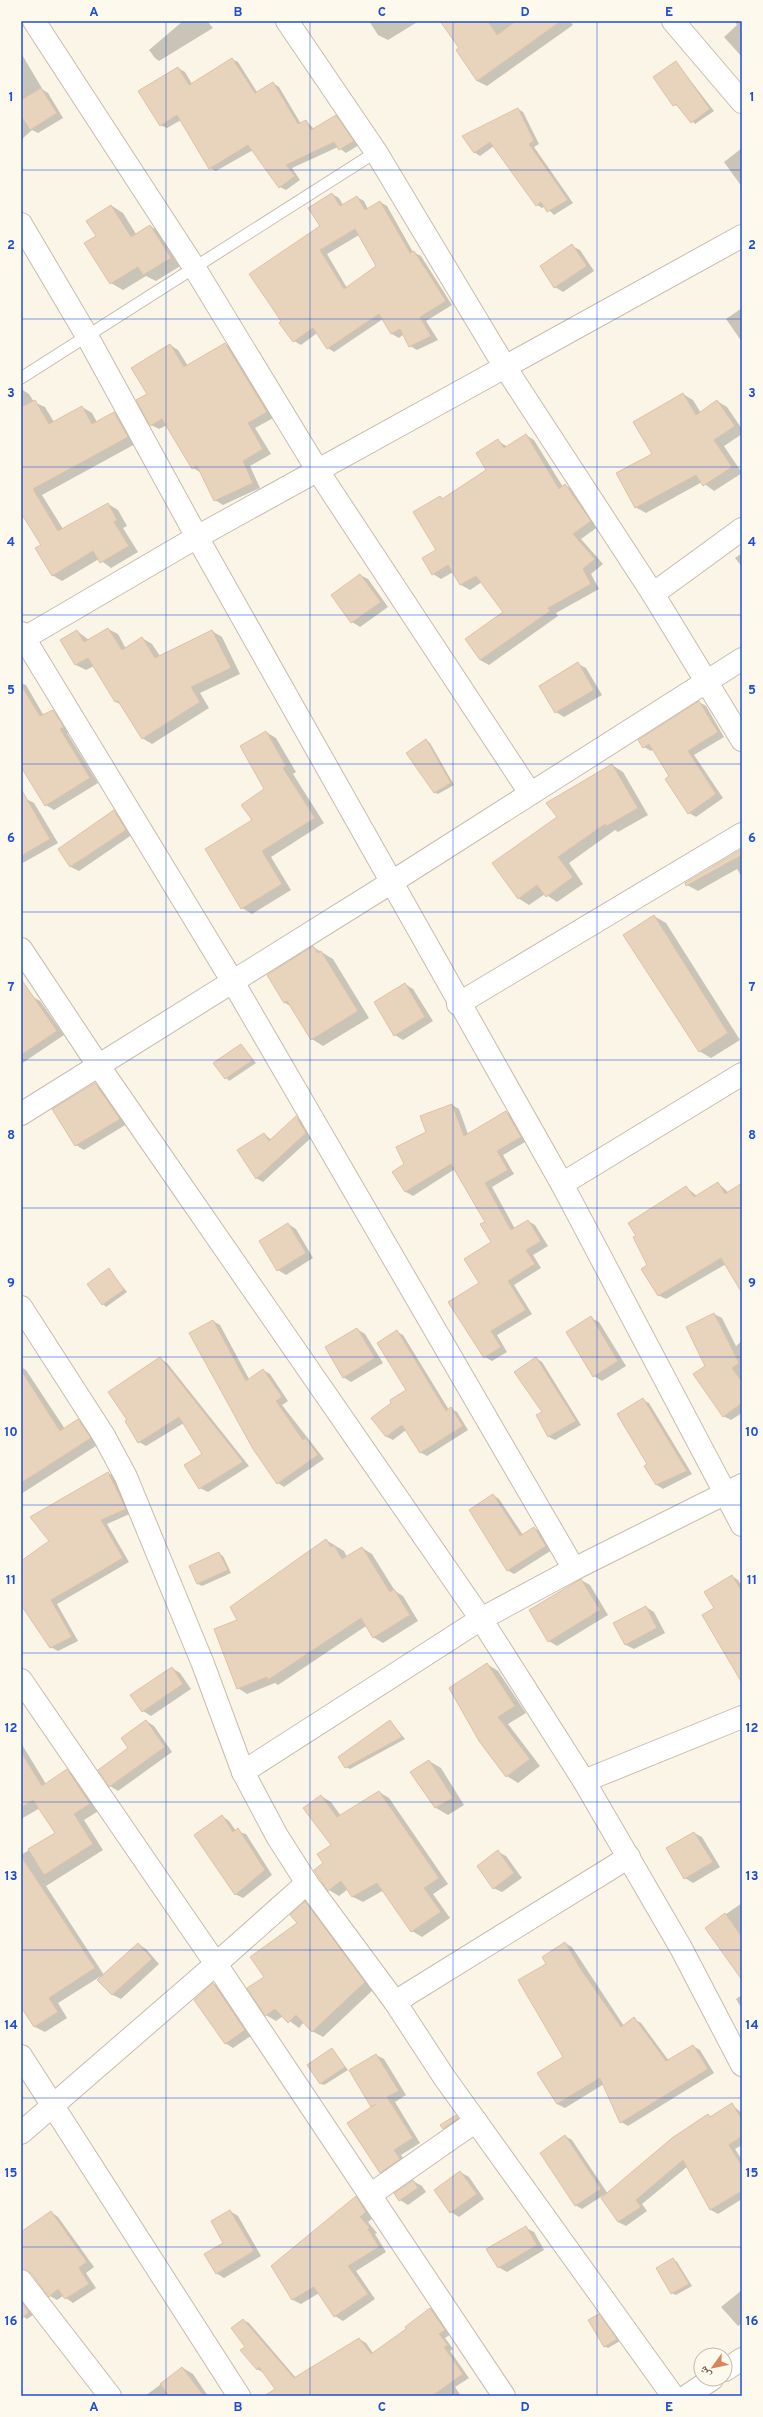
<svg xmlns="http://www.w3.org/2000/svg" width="763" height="2417" viewBox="0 0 763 2417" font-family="Overpass,'Noto Naskh Arabic',sans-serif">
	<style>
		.shadow { fill: #0003; fill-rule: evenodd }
		.building { fill: #e8d4bd; stroke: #dec2a4; fill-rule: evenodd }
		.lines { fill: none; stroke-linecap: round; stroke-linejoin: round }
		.lane-casing { stroke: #c8bcac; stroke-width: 13 }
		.street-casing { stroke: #c8bcac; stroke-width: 24 }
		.secondary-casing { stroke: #cbbdaa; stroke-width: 24 }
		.lane { stroke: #fff; stroke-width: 11 }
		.street { stroke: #fff; stroke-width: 22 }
		.secondary { stroke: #fff; stroke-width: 22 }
		.grid { fill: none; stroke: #1d4ed8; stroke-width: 1; stroke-opacity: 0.55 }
		.neatline { fill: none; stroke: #1d4ed8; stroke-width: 1.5 }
		.grid-label { font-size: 13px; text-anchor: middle; font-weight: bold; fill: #1d4ed8 }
	</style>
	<rect width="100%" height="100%" fill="#faf5e7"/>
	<g class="shadow">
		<polygon points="183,21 207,21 213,28 159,61 155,58 149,50"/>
		<polygon points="369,21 419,21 388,40 378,35"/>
		<polygon points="442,21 570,21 573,25 487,86 477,81 460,49"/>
		<polygon points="735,21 742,21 742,57 724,37 737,25"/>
		<polygon points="21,53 43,90 48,93 63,118 38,133 32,130 21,140"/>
		<polygon points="232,59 238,62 257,92 273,83 279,87 301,124 306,121 314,129 336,116 342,119 359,145 346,153 338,147 292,168 300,180 286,190 280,187 253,150 216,171 210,168 181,120 167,128 160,125 178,68 185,72 192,84"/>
		<polygon points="676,62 714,111 695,124 679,106 674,105"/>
		<polygon points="518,109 523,112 539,144 534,147 573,203 554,215 545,206 542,208 537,205 494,146 480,156 474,152"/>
		<polygon points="742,148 742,187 724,162"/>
		<path d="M 332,194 L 339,198 L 343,205 L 357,197 L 364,201 L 368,209 L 380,202 L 387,206 L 413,252 L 421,256 L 452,305 L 426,321 L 438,340 L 417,350 L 410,346 L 404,334 L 399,338 L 392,334 L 383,319 L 334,352 L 328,348 L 317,333 L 301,345 L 294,341 L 251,274 L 321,227 ZM 359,235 L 377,267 L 347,288 L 327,254 Z"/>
		<polygon points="112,206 123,213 136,234 150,226 162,233 182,265 156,281 146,276 123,290 111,283 97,236"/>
		<polygon points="572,246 580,250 594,271 563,292 555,287"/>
		<polygon points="742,308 742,342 726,319"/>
		<polygon points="225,344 233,348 275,417 255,428 271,454 250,466 260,488 223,505 215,500 202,473 193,468 167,425 159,429 151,425 149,394 170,345 178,350 188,366"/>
		<polygon points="21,389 29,394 34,402 45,407 54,422 82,407 92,413 97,422 114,413 124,418 137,443 42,495 63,529 108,504 118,510 127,526 123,528 138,552 111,568 99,559 62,581 52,575 42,546 21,511"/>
		<polygon points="683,394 693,400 701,413 717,401 727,407 742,429 742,434 724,446 742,473 714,491 702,482 646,513 635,507 653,454"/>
		<polygon points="526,435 534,440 563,487 565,485 573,490 599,526 581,539 603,564 591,574 599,589 556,613 558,616 489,665 480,660 504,613 482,582 470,590 461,585 453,572 441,579 433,574 437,550 440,497 444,499 487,470 498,441 508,447"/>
		<polygon points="742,553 742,567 735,558"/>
		<polygon points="360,575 368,579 388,607 360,627 352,622"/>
		<polygon points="108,629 118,634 126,649 142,638 152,644 160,656 212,631 222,637 240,674 200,693 209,708 152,744 142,738 122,705 116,702 94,666 86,670 76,665 61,641 77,631 89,640"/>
		<polygon points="578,664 586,668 602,695 564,717 556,712 540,686"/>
		<polygon points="21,683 26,685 44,716 53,712 61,716 71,732 67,733 98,783 54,810 46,805 21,765"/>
		<polygon points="699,702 706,706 724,737 694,755 723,798 696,817 689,813 654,749 651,751 644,747"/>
		<polygon points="266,732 276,738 296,772 293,774 324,823 271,857 291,890 252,914 242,908 253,821 265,789"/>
		<polygon points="426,740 430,743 454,785 438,794 434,792"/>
		<polygon points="612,765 623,772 648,815 618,832 615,830 569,863 583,884 557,902 545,894 529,905 518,898 558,817"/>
		<polygon points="26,799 34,803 58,843 21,864 21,802"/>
		<polygon points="114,812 122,816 133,834 79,871 71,867 60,849"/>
		<polygon points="742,850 742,877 737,869 698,891 687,885"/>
		<polygon points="654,916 666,923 740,1040 711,1058 699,1051 624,935"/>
		<polygon points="313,947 333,959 369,1018 323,1046 312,1039 292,1007 285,1003 268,975"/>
		<polygon points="405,984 413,989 433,1021 403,1040 395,1035"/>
		<polygon points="33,997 40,1001 64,1035 21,1064 21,1000"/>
		<polygon points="241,1045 256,1063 229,1081 215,1063"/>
		<polygon points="95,1084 103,1088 127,1124 84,1150 76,1145"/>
		<polygon points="452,1105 459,1109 468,1134 506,1112 513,1116 527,1141 503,1155 514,1174 492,1187 515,1229 528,1221 535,1225 548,1246 533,1255 541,1268 514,1285 532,1314 497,1335 507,1352 492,1361 485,1357 481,1283 492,1243 486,1222 455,1169 413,1196 406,1192 406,1164 427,1133"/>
		<polygon points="296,1117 302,1121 312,1137 263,1182 256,1178 264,1134 272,1140"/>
		<polygon points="718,1183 729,1193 742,1184 742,1288 726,1264 666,1299 658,1295 649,1266 686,1187 697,1196"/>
		<polygon points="288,1224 296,1229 313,1258 286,1275 278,1270"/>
		<polygon points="109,1270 127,1292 106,1307 103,1304"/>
		<polygon points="714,1314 722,1318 736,1346 742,1341 742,1413 731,1420 723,1416 706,1366"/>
		<polygon points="591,1318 599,1322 626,1366 602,1381 594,1376"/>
		<polygon points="213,1321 220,1325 249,1379 263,1370 270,1374 288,1401 282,1405 324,1459 284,1487 278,1483"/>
		<polygon points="357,1329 365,1334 383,1363 351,1382 343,1377"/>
		<polygon points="397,1332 403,1335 449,1410 451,1409 457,1412 468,1430 427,1456 420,1452 406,1430 393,1440 387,1437 373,1418 407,1391"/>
		<polygon points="536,1358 542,1362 581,1425 555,1440 549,1437 537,1416 543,1412"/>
		<polygon points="160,1359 167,1363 249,1466 208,1492 200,1488 203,1454 184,1423 146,1446 139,1442"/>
		<polygon points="21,1367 26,1370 65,1429 78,1420 88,1426 99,1444 21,1494"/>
		<polygon points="643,1400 649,1403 692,1474 663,1489 657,1485 646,1466 648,1464"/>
		<polygon points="108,1473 115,1477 132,1513 107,1524 129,1562 57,1604 78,1641 58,1651 51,1647 21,1603 21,1562 51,1542"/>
		<polygon points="493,1495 499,1499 523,1535 534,1528 541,1532 552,1550 514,1574 507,1570"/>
		<polygon points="326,1540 344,1551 347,1557 362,1548 372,1554 395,1591 403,1596 418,1621 383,1643 373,1637 366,1626 278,1685 275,1683 247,1694 238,1688 239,1620"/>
		<polygon points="219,1554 223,1556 231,1573 202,1586 198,1584 190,1567"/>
		<polygon points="732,1576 738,1580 742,1586 742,1663 715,1608"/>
		<polygon points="581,1580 590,1585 608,1615 557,1646 549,1641"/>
		<polygon points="646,1607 654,1612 665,1633 634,1649 626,1645 615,1623"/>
		<polygon points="487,1664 498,1671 526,1713 508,1724 540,1766 518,1783 507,1776 479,1740"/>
		<polygon points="172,1668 180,1673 191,1689 151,1716 143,1711"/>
		<polygon points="146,1721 154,1726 172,1752 118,1791 110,1786"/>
		<polygon points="390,1721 405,1739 350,1769 346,1767"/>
		<polygon points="21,1743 46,1784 67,1771 77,1776 100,1810 84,1820 103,1850 46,1886 104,1975 138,1944 146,1949 159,1964 121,1999 113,1995 99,1980 101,1976 58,2003 67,2018 45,2032 35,2027 21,2006 21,1855 57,1833 40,1808 21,1819"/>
		<polygon points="429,1761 441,1768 464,1805 448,1815 436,1808 411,1773"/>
		<polygon points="379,1792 389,1798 448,1884 433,1894 450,1918 422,1937 412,1931 384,1890 363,1902 353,1897 348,1889 339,1896 329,1890 324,1864 333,1845 321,1796 331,1802 341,1816"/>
		<polygon points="222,1816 229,1821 236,1831 246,1834 272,1875 243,1898 235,1894"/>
		<polygon points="694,1833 702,1837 720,1867 693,1883 685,1878"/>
		<polygon points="498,1852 506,1856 522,1878 502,1892 493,1888"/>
		<polygon points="305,1903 315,1908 374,1989 323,2037 312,2031 304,2022 299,2028 283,2016 276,2021 266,2015"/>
		<polygon points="742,1903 742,1978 706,1928"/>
		<polygon points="565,1943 572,1947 624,2026 634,2019 641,2023 669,2061 693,2046 700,2050 714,2073 628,2126 621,2122 604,2084 565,2108 557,2104 539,2073 564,2058"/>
		<polygon points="214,1984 222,1989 252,2035 233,2048 225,2043"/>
		<polygon points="742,1995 742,2009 736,1999"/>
		<polygon points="332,2049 348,2070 324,2085 320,2083"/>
		<polygon points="376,2055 384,2059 406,2095 395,2102 420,2143 401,2155 407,2164 389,2177 381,2172 372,2106"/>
		<polygon points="732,2105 742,2113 742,2145 735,2149 742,2160 742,2199 718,2214 711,2210 688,2166 642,2204 647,2211 626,2226 618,2222 607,2193 582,2209 575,2205 565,2136 572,2140 608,2194 708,2115 712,2117"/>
		<polygon points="456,2116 461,2121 447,2130 443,2128"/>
		<polygon points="460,2172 469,2177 484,2199 459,2217 451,2212"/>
		<polygon points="413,2181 422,2186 426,2192 408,2205 400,2200"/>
		<polygon points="356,2197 363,2202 374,2217 368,2222 377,2233 375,2234 386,2252 356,2271 375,2299 343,2321 335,2316 319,2293 301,2304 293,2300"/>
		<polygon points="230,2211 238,2216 261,2256 224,2278 216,2273 225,2244"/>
		<polygon points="51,2212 58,2217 94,2267 86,2273 96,2288 73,2303 63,2296 57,2300 50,2296 21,2242 21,2234"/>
		<polygon points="526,2228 534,2232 544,2250 507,2272 498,2267"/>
		<polygon points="673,2259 677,2262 692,2286 676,2295 672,2293"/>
		<polygon points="742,2290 742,2323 738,2326 721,2307"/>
		<polygon points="21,2300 33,2315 27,2319 21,2315"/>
		<polygon points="431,2309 437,2313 451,2334 445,2338 453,2349 450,2351 469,2378 455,2387 461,2396 281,2396 264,2373 257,2369 246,2347 243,2320 249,2323 296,2378 359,2339 366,2343 373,2353 408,2330"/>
		<polygon points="599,2315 620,2341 608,2348 604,2346"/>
		<polygon points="183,2368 193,2374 208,2396 145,2396"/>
	</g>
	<g class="building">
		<polygon points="440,21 488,21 497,35 516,21 561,21 477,81 456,50 459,48"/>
		<polygon points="232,58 255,93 273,82 298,124 306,120 311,130 336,115 354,141 339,150 334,142 286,165 295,176 279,188 248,145 209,169 177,115 160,126 138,91 178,67 189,85"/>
		<polygon points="676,61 710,109 691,123 676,104 673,106 653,77"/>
		<polygon points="41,88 57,113 30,130 21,116 21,100"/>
		<polygon points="518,108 534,141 529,144 568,200 547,212 541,202 536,206 490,142 474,153 462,136"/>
		<path d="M 332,193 L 340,206 L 357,196 L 365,210 L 380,201 L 410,253 L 414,251 L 446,301 L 420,317 L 431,336 L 409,347 L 400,329 L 391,334 L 379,314 L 327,349 L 313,328 L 293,342 L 279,323 L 281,321 L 249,274 L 320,226 L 308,208 ZM 355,229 L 376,266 L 344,289 L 320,250 Z"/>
		<polygon points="111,205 131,237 150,225 171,258 143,275 138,267 110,284 84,243 96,236 86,221"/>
		<polygon points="572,244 587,266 554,288 540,266"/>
		<polygon points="225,343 267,412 248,423 263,449 243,461 253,483 214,501 197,466 192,469 162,419 150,426 136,400 147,394 131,368 170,344 184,367"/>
		<polygon points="683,393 696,415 717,400 735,426 714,440 732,467 703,486 696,475 635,508 616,473 652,454 633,422"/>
		<polygon points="35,400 49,424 82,406 92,424 114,412 128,437 33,489 58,531 108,503 117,520 114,522 129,546 100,563 93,551 52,576 35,548 41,545 21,513 21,407"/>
		<polygon points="526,434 559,489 565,484 591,521 573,534 595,559 583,569 591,584 548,608 550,611 480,660 465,639 503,612 476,576 460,585 448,565 432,575 422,558 436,550 413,512 440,496 442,499 486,470 476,453 498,439 504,448"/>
		<polygon points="360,574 381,602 351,623 331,595"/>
		<polygon points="108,628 122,650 142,637 155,658 212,630 231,668 191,687 200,702 142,739 118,701 115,702 88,658 75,665 60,640 77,630 84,642"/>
		<polygon points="578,662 594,690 555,713 539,686"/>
		<polygon points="21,685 40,716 53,710 64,727 60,729 90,778 45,806 21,767"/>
		<polygon points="699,701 718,732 688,751 716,794 688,814 665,779 669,776 649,744 643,748 638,740"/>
		<polygon points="266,731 286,766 283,768 315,818 262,851 282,884 241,909 205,849 252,820 241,805 264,789 240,746"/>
		<polygon points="426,739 451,783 434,793 406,753"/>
		<polygon points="612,764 638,808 607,826 605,824 558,857 573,877 546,897 537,885 518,899 492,863 557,817 546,803"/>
		<polygon points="21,789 50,839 21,856"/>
		<polygon points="114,810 126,830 70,867 58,849"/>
		<polygon points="742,849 742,855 686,886 685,883"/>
		<polygon points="654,915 728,1033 699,1052 623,935"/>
		<polygon points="313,946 318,953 321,951 358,1011 311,1040 287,1001 284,1003 267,975"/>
		<polygon points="21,979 57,1031 21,1055"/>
		<polygon points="405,983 425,1017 394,1036 374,1002"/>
		<polygon points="241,1044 253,1060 225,1079 213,1063"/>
		<polygon points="95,1083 120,1119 75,1146 52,1109"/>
		<polygon points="452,1104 464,1136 506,1111 521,1137 497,1151 508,1170 485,1183 511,1230 528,1220 541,1241 526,1250 535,1264 508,1281 526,1310 491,1331 501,1347 484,1358 448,1302 479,1283 464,1259 491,1242 480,1224 485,1222 451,1164 405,1192 392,1172 404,1164 396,1147 426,1132 420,1116"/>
		<polygon points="296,1116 306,1133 256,1179 237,1150 264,1133 269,1141"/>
		<polygon points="718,1182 725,1194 742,1183 742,1293 721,1258 658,1296 641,1269 647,1265 633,1237 636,1236 628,1223 686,1186 694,1197"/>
		<polygon points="288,1223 306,1253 277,1271 259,1241"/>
		<polygon points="109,1268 124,1290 102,1305 87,1284"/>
		<polygon points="714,1313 739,1363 732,1368 742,1382 742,1403 723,1417 693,1374 705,1366 686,1327"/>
		<polygon points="591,1316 618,1361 593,1377 566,1332"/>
		<polygon points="213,1320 246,1381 263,1369 282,1397 276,1401 303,1440 306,1438 318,1455 277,1484 253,1449 189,1333"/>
		<polygon points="357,1328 375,1358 343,1378 325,1347"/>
		<polygon points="397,1330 446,1411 451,1407 463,1426 420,1453 402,1425 386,1437 371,1418 391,1403 390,1400 406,1390 377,1343"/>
		<polygon points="160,1357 243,1462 199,1489 184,1465 202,1454 179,1417 138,1443 125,1421 127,1420 108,1392"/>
		<polygon points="536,1357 576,1421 548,1437 536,1415 542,1412 514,1372"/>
		<polygon points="21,1370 60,1431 78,1419 91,1438 21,1483"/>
		<polygon points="643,1398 687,1471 656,1485 644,1466 647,1464 617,1414"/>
		<polygon points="108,1472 126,1509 101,1520 123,1558 51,1600 72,1637 50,1648 21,1605 21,1561 49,1541 30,1517"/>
		<polygon points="493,1494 520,1536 534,1527 546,1546 507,1571 469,1510"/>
		<polygon points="326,1539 331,1547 334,1545 342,1559 362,1547 390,1592 394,1589 410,1615 373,1638 361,1618 268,1680 267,1677 237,1689 214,1629 237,1620 230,1607"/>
		<polygon points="219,1552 228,1570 197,1584 189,1566"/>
		<polygon points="732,1575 742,1592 742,1683 702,1615 714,1608 704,1592"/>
		<polygon points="581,1579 600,1610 548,1642 529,1610"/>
		<polygon points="646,1606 657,1628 625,1645 613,1623"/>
		<polygon points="487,1663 515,1706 498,1717 530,1759 506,1777 479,1741 449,1688"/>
		<polygon points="172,1667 183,1684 142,1712 130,1695"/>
		<polygon points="146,1720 165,1747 109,1787 98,1770 128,1748 121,1738"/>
		<polygon points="390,1720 402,1737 345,1768 338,1757"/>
		<polygon points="21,1752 42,1786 67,1769 90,1804 74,1814 93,1844 44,1875 28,1849 55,1833 33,1800 21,1808"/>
		<polygon points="429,1760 453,1798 435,1808 410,1772"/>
		<polygon points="379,1791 439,1878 424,1888 441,1912 411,1932 377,1883 352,1897 341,1881 328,1891 314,1870 323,1863 317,1854 331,1845 303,1808 321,1795 337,1817"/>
		<polygon points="222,1815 233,1832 238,1828 265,1870 235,1895 194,1835"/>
		<polygon points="694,1832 713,1862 684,1879 666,1848"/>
		<polygon points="498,1850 514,1873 493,1889 477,1866"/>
		<polygon points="21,1856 95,1968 49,1998 58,2012 34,2027 21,2007"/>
		<polygon points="305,1901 365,1982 312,2032 296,2015 288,2023 275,2009 265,2016 247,1988 264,1977 250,1957 297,1923 290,1915"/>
		<polygon points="725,1913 742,1937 742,1980 705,1928"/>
		<polygon points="565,1942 580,1968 621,2027 634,2017 666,2061 693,2045 708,2069 620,2123 600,2078 557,2104 537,2073 563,2057 518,1980 546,1964 542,1957"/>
		<polygon points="138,1943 152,1959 112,1995 97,1980"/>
		<polygon points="213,1983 245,2030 225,2044 194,2000"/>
		<polygon points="332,2048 345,2067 320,2084 307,2065"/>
		<polygon points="376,2054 399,2091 387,2097 413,2138 394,2150 400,2159 380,2173 347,2123 376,2104 371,2107 349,2070"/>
		<polygon points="732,2103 742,2120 742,2136 729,2145 742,2166 742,2191 710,2210 683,2160 636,2200 641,2207 618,2222 601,2198 672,2138 708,2114 710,2117"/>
		<polygon points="456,2115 458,2118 443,2129 440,2125"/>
		<polygon points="565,2135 601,2189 575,2206 540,2153"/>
		<polygon points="460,2171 477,2194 450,2213 434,2190"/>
		<polygon points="413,2180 418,2188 399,2201 394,2193"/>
		<polygon points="356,2196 366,2212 360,2217 370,2228 368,2229 379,2247 348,2266 368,2294 334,2317 314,2287 292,2300 271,2266"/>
		<polygon points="230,2210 254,2251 216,2274 204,2254 223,2243 211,2221"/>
		<polygon points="51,2211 87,2262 79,2268 89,2284 65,2299 58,2289 49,2297 31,2273 21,2269 21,2232"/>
		<polygon points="526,2226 537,2245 498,2268 486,2249"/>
		<polygon points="673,2258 689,2284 671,2294 656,2268"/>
		<polygon points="21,2301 29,2312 21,2319"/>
		<polygon points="430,2308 445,2330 439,2334 448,2345 444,2347 463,2374 432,2396 264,2396 275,2389 259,2367 257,2370 240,2350 245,2347 231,2328 243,2319 294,2378 359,2338 371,2354 406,2329 405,2327"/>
		<polygon points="599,2314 617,2339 604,2347 588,2320"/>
		<polygon points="182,2367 204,2396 169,2396 160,2384"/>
	</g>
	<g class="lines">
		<g class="lane-casing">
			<polyline id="lane" points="21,378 376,152"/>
		</g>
		<g class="street-casing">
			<g id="street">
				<polyline points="34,21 194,267 318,471 530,793"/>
				<polyline points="287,21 376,152 505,367 653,594 742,740"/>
				<polyline points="21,224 87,336 197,537 562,1184 742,1525"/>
				<polyline points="653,594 742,529"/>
				<polyline points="21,633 233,982 574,1569"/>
				<polyline points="21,640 197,537 742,236"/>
				<polyline points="21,949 98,1065 481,1619 584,1781 681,1948 742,2065"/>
				<polyline points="458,1004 742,834"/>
				<polyline points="21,1114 392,882 742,659"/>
				<polyline points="562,1184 742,1074"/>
				<polyline points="21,1307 104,1436 126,1477 203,1664 243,1772 277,1836 307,1883 395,2002 444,2077 673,2396"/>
				<polyline points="21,1680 216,1964 504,2396"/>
				<polyline points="243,1772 481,1619 574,1569 742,1485"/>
				<polyline points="584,1781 742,1717"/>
				<polyline points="395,2002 629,1857"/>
				<polyline points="21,2056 239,2396"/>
				<polyline points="21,2133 216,1964 307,1883"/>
				<polyline points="370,2195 476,2121"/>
				<polyline points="21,2281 110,2396"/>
				<polyline points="725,2370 742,2359"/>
				<polyline points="687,2396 712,2379"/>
			</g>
		</g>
		<g class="secondary-casing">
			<polyline id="secondary" points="673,21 742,102"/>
		</g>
		<use href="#lane" class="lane"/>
		<use href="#street" class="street"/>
		<use href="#secondary" class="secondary"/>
	</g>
	<path class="grid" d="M 166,21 L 166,2396M 310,21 L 310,2396M 453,21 L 453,2396M 597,21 L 597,2396M 21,170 L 742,170M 21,319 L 742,319M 21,467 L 742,467M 21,615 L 742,615M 21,764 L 742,764M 21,912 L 742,912M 21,1060 L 742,1060M 21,1208 L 742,1208M 21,1357 L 742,1357M 21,1505 L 742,1505M 21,1653 L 742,1653M 21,1802 L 742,1802M 21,1950 L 742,1950M 21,2098 L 742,2098M 21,2247 L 742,2247"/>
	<rect width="763" height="2417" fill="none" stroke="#fdf9ed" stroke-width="44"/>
	<g transform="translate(713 2367) rotate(237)"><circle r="19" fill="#fdf9ed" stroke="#c5bbad"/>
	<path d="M0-3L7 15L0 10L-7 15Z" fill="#d88659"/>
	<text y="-6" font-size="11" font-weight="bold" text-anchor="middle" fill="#725f4e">ش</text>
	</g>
	<rect x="22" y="22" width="719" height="2373" class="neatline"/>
	<g class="grid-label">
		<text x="94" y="16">A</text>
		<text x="238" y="16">B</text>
		<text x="382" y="16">C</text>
		<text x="525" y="16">D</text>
		<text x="669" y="16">E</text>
		<text x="11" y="101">1</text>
		<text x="752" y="101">1</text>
		<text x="11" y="249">2</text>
		<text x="752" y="249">2</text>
		<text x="11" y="397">3</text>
		<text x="752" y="397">3</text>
		<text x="11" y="546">4</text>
		<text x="752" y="546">4</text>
		<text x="11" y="694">5</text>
		<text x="752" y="694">5</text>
		<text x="11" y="842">6</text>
		<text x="752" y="842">6</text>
		<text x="11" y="991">7</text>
		<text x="752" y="991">7</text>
		<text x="11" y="1139">8</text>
		<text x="752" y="1139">8</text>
		<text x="11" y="1287">9</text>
		<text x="752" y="1287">9</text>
		<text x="11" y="1436">10</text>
		<text x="752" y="1436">10</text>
		<text x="11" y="1584">11</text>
		<text x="752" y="1584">11</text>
		<text x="11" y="1732">12</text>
		<text x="752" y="1732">12</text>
		<text x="11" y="1880">13</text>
		<text x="752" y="1880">13</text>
		<text x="11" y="2029">14</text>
		<text x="752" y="2029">14</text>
		<text x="11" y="2177">15</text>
		<text x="752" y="2177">15</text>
		<text x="11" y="2325">16</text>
		<text x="752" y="2325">16</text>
		<text x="94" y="2411">A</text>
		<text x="238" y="2411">B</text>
		<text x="382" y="2411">C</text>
		<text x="525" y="2411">D</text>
		<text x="669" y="2411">E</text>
	</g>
</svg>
